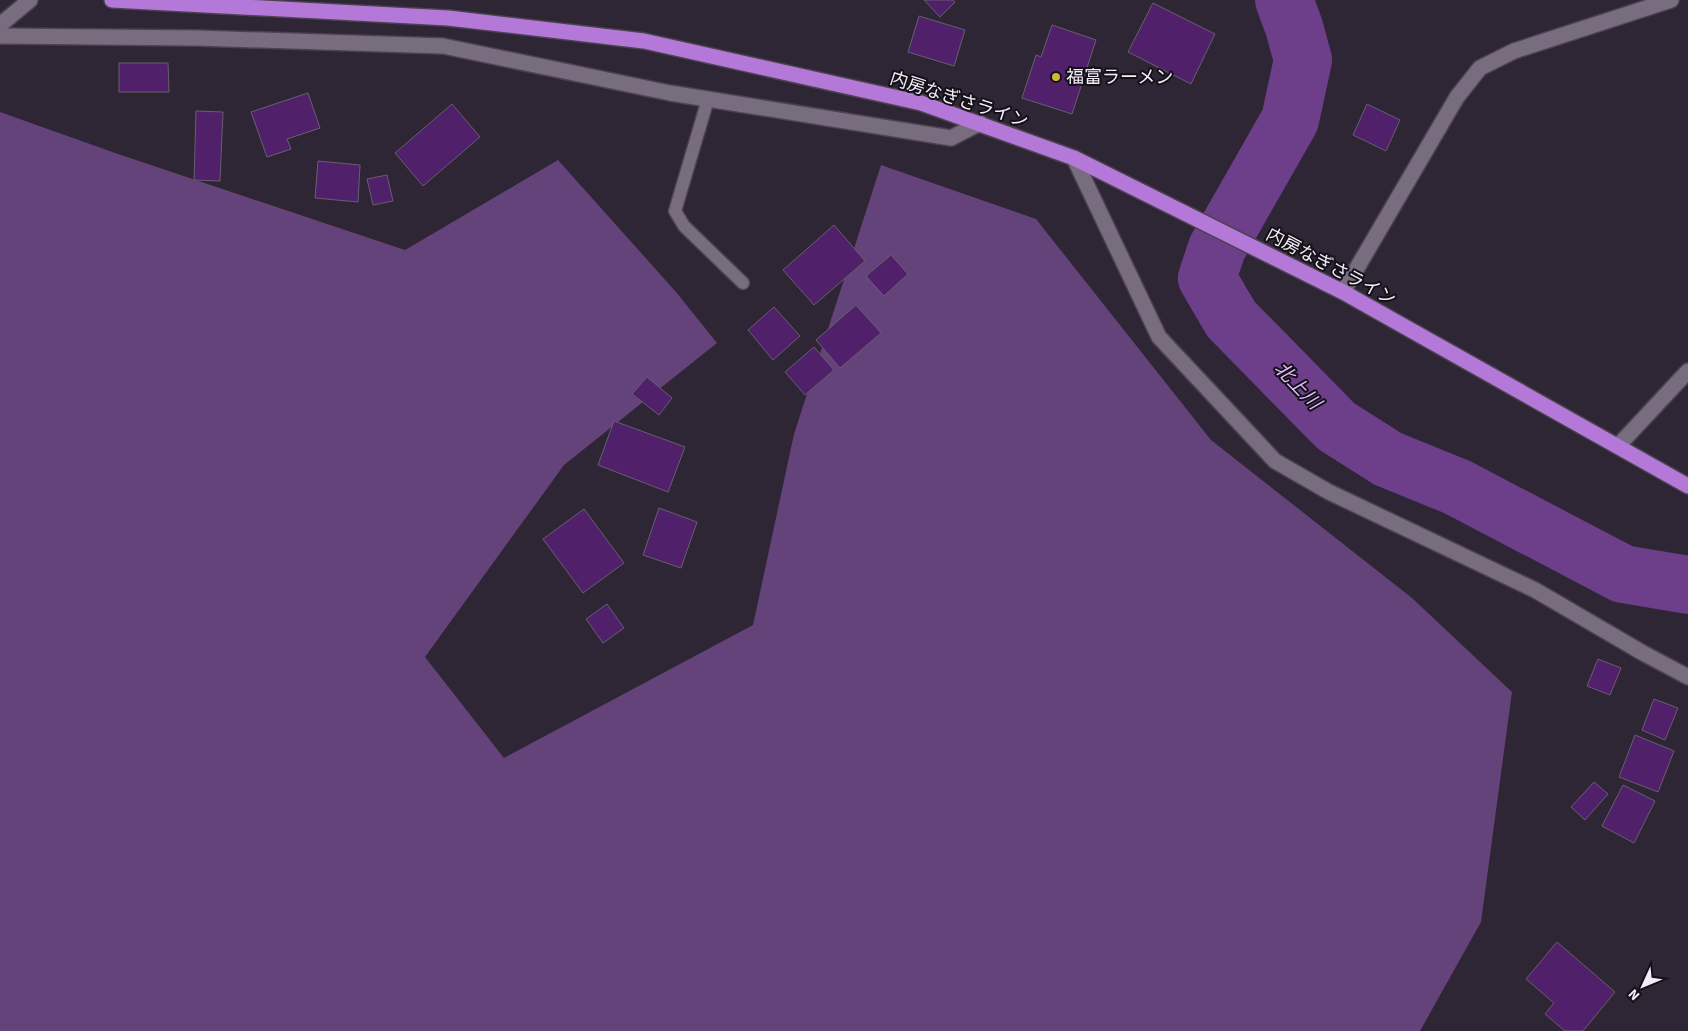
<svg xmlns="http://www.w3.org/2000/svg" width="1688" height="1031" viewBox="0 0 1688 1031" font-family="'Source Sans 3','Noto Sans JP',sans-serif">
	<style>
		.green { fill: #64427a }
		.lines { fill: none; stroke-linecap: round; stroke-linejoin: round }
		.river { stroke: #6d3e8a; stroke-width: 58 }
		.building { fill: #50206b; stroke: #685e6f }
		.service-casing { stroke: #4c4350; stroke-width: 15 }
		.minor-casing { stroke: #4c4350; stroke-width: 18 }
		.tertiary-casing { stroke: #4c4350; stroke-width: 18 }
		.trunk-casing { stroke: #4c4350; stroke-width: 18 }
		.service { stroke: #786d7f; stroke-width: 12 }
		.minor { stroke: #786d7f; stroke-width: 15 }
		.tertiary { stroke: #786d7f; stroke-width: 15 }
		.trunk { stroke: #b378d8; stroke-width: 15 }
		.poi-dot { fill: #ccb939; stroke: #141017; stroke-width: 2 }
		.labels { text-anchor: middle; dominant-baseline: central; stroke-width: 4; stroke-linejoin: round; paint-order: stroke }
		.poi-label { font-size: 18px; fill: #f2ecf6; stroke: #141017; text-anchor: start }
		.street-label { font-size: 18px; fill: #f2ecf6; stroke: #141017 }
		.water-label { font-size: 19px; font-style: italic; fill: #e1bcfb; stroke: #141017 }
	</style>
	<rect width="100%" height="100%" fill="#2e2635"/>
	<polygon class="green" points="0,112 118,154 405,250 558,160 676,292 717,343 564,465 425,657 504,758 753,625 794,434 881,165 1036,219 1211,440 1412,598 1512,692 1481,922 1420,1031 0,1031"/>
	<g class="lines">
		<polyline class="river" points="1284,0 1294,27 1303,60 1290,120 1217,248 1207,278 1231,319 1336,426 1388,459 1457,487 1623,574 1688,585"/>
	</g>
	<g class="building">
		<polygon points="924,0 953,0 955,2 940,17"/>
		<polygon points="1153,3 1215,34 1191,84 1128,52"/>
		<polygon points="919,16 965,30 954,66 908,52"/>
		<polygon points="1052,25 1096,40 1072,114 1022,98 1036,55 1041,57"/>
		<polygon points="119,63 168,63 169,92 119,92"/>
		<polygon points="308,93 320,128 287,139 291,149 267,157 251,112"/>
		<polygon points="452,104 480,137 423,186 395,153"/>
		<polygon points="1367,104 1400,120 1386,151 1353,135"/>
		<polygon points="196,111 223,112 220,181 194,180"/>
		<polygon points="318,161 360,165 358,202 315,198"/>
		<polygon points="387,175 393,201 373,205 367,179"/>
		<polygon points="834,225 865,261 814,305 783,270"/>
		<polygon points="891,255 908,274 884,296 866,276"/>
		<polygon points="856,305 881,333 840,368 816,340"/>
		<polygon points="774,307 800,336 773,360 748,330"/>
		<polygon points="814,347 834,370 805,395 785,372"/>
		<polygon points="647,377 672,398 659,415 632,394"/>
		<polygon points="614,421 685,447 668,492 598,465"/>
		<polygon points="659,508 697,522 681,568 643,555"/>
		<polygon points="584,509 624,563 583,593 543,539"/>
		<polygon points="607,604 624,628 603,643 586,619"/>
		<polygon points="1598,659 1621,668 1610,695 1587,686"/>
		<polygon points="1654,699 1678,708 1665,740 1642,730"/>
		<polygon points="1635,735 1674,751 1658,792 1619,777"/>
		<polygon points="1594,782 1608,794 1585,820 1571,807"/>
		<polygon points="1623,785 1655,801 1634,843 1602,826"/>
		<polygon points="1557,942 1615,992 1583,1031 1565,1031 1545,1014 1554,1003 1526,979"/>
	</g>
	<g class="lines">
		<g class="service-casing">
			<polyline id="service" points="708,99 675,211 684,226 743,283"/>
		</g>
		<g class="minor-casing">
			<g id="minor">
				<polyline points="0,25 30,0"/>
				<polyline points="0,36 197,38 443,46 670,93 951,138 980,123"/>
				<polyline points="1074,158 1159,337 1275,461 1329,492 1535,590 1643,653 1688,677"/>
				<polyline points="1618,446 1688,371"/>
			</g>
		</g>
		<g class="tertiary-casing">
			<polyline id="tertiary" points="1343,292 1457,97 1480,68 1514,51 1671,0"/>
		</g>
		<g class="trunk-casing">
			<polyline id="trunk" points="112,0 448,18 644,41 921,103 1074,158 1343,292 1688,486"/>
		</g>
		<use href="#service" class="service"/>
		<use href="#minor" class="minor"/>
		<use href="#tertiary" class="tertiary"/>
		<use href="#trunk" class="trunk"/>
	</g>
	<circle class="poi-dot" cx="1056" cy="77" r="5"/>
	<g class="labels">
		<g class="poi-label">
			<text x="1066" y="77">福富ラーメン</text>
		</g>
		<g class="street-label">
			<text transform="translate(959 100) rotate(18)">内房なぎさライン</text>
			<text transform="translate(1331 267) rotate(28)">内房なぎさライン</text>
		</g>
		<g class="water-label">
			<text transform="translate(1297 386) rotate(46)">北上川</text>
		</g>
	</g>
	<g transform="translate(1643 986) rotate(226)" stroke="#141017" stroke-width="4" paint-order="stroke">
	<path d="M0-4L9 19L0 12L-9 19Z" fill="#f2ecf6"/>
	<text y="-8" font-size="14" font-weight="bold" text-anchor="middle" fill="#f2ecf6">N</text>
	</g>
</svg>
